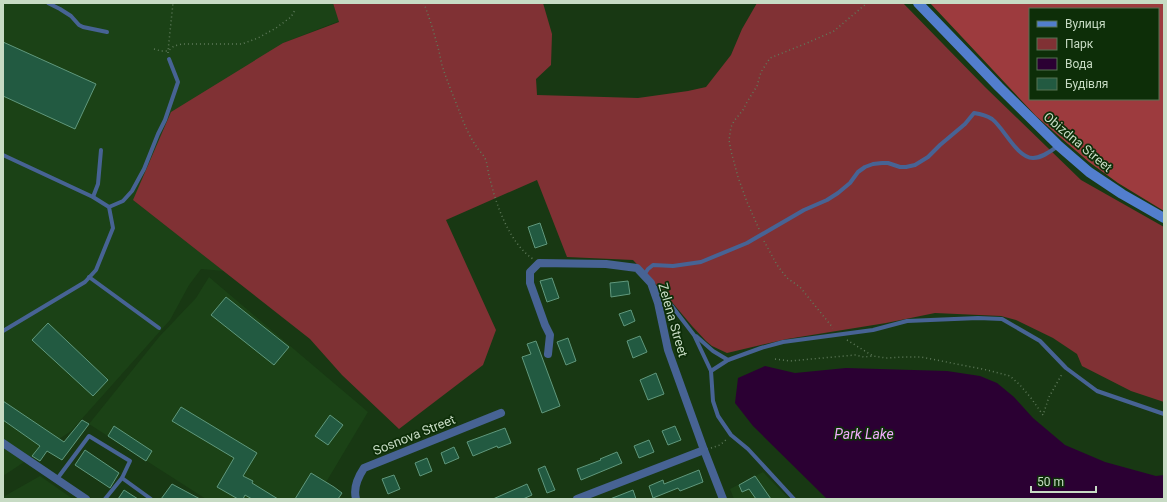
<svg xmlns="http://www.w3.org/2000/svg" width="1167" height="502" viewBox="0 0 1167 502" font-family="Roboto,sans-serif">
	<style>
		.built { fill: #1b4216 }
		.green { fill: #803134 }
		.forest { fill: #9d3b3e; fill-rule: evenodd }
		.water { fill: #2b0033 }
		.building { fill: #225a41; stroke: #60987c }
		.lines { fill: none; stroke-linecap: round; stroke-linejoin: round }
		.path { stroke: #5f7a5b; stroke-width: 1.5; stroke-dasharray: 1 3; stroke-linecap: butt }
		.service { stroke: #476394; stroke-width: 4 }
		.minor { stroke: #476394; stroke-width: 8 }
		.secondary { stroke: #527ecd; stroke-width: 10 }
		.labels { text-anchor: middle; dominant-baseline: central; stroke-width: 3.5; stroke-linejoin: round; paint-order: stroke }
		.street-label { font-size: 13px; fill: #c7dbc4; stroke: #0d2e08 }
		.water-label { font-size: 14px; font-style: italic; fill: #efacfb; stroke: #0d2e08 }
	</style>
	<rect width="100%" height="100%" fill="#183813"/>
	<g class="built">
		<polygon points="3,3 333,3 339,21 283,43 133,200 224,271 201,269 189,285 170,320 71,431 3,476"/>
		<polygon points="209,277 368,412 316,499 206,499 89,424 159,337 196,298"/>
		<polygon points="763,472 789,499 734,499 730,489"/>
		<polygon points="40,476 73,499 3,499 3,497"/>
	</g>
	<polygon class="green" points="333,3 543,3 552,34 551,65 536,79 537,95 638,98 688,91 706,87 731,55 742,29 757,3 903,3 985,87 1081,180 1164,227 1164,402 1131,391 1082,366 1077,354 1053,338 1016,320 1001,316 935,313 886,323 787,339 727,353 712,346 706,341 692,326 666,295 633,260 567,257 537,180 446,220 496,330 483,365 399,429 342,375 310,339 133,200 171,112 283,43 339,22"/>
	<path class="forest" d="M 930,3 L 1164,3 L 1164,211 L 1118,183 L 1089,162 L 1061,138 L 1036,116 ZM 1030,9 L 1158,9 L 1158,99 L 1030,99 Z"/>
	<polygon class="water" points="765,366 795,373 846,368 947,371 980,376 997,383 1014,397 1033,418 1065,445 1105,462 1156,476 1164,475 1164,499 827,499 753,426 735,403 738,378"/>
	<g class="building">
		<polygon points="3,42 96,84 75,129 3,96"/>
		<polygon points="540,223 547,244 535,248 528,227"/>
		<polygon points="552,278 559,298 547,302 540,281"/>
		<polygon points="628,281 630,294 611,297 610,283"/>
		<polygon points="226,297 289,347 274,365 211,315"/>
		<polygon points="631,310 635,321 624,326 619,314"/>
		<polygon points="48,323 108,380 93,396 32,340"/>
		<polygon points="640,336 647,352 633,358 627,341"/>
		<polygon points="568,338 576,361 566,365 557,342"/>
		<polygon points="536,341 560,406 542,413 522,357 531,354 527,344"/>
		<polygon points="656,373 664,394 648,400 640,380"/>
		<polygon points="3,401 64,442 82,420 89,424 62,460 47,451 40,461 32,456 40,446 3,420"/>
		<polygon points="181,407 257,453 243,476 253,481 252,483 278,499 252,499 245,495 243,499 238,499 217,487 234,458 172,421"/>
		<polygon points="330,415 343,425 328,445 315,436"/>
		<polygon points="114,426 152,451 146,461 108,436"/>
		<polygon points="675,426 681,440 668,445 662,431"/>
		<polygon points="505,428 511,443 498,448 497,446 473,456 467,442"/>
		<polygon points="649,440 654,452 639,458 634,446"/>
		<polygon points="454,447 459,458 445,464 441,453"/>
		<polygon points="85,450 119,473 110,488 75,465"/>
		<polygon points="617,452 622,463 581,480 577,469 601,460 600,459"/>
		<polygon points="427,458 432,471 420,476 415,463"/>
		<polygon points="545,466 555,490 547,493 538,469"/>
		<polygon points="699,470 703,482 680,491 678,488 653,498 649,486 663,480 664,484"/>
		<polygon points="311,473 334,487 342,493 338,499 295,499"/>
		<polygon points="394,475 400,489 388,494 382,479"/>
		<polygon points="755,476 771,499 756,499 749,489 742,492 739,485"/>
		<polygon points="172,484 200,499 161,499"/>
		<polygon points="527,484 532,495 523,499 493,499"/>
		<polygon points="124,490 138,499 118,499"/>
		<polygon points="633,490 636,499 610,499"/>
	</g>
	<g class="lines">
		<g class="path">
			<path d="M 424,3 C 428,15 433,28 436,41 C 439,49 440,57 442,65 C 447,82 455,99 461,116 C 465,126 470,137 476,146 C 479,151 485,156 486,161 C 488,167 488,174 490,179 C 496,205 510,244 533,259"/>
			<polyline points="154,49 161,51 168,51 173,3"/>
			<polyline points="168,53 168,51 174,46 182,44 242,44 258,38 276,28 291,17 295,10"/>
			<polyline points="759,229 747,202 738,177 731,151 729,140 731,127 734,121 743,110 747,102 757,86 761,72 770,58 807,43 834,31 867,3"/>
			<polyline points="764,241 777,265 787,278 800,287 833,328"/>
			<polyline points="847,340 873,356 886,358 905,357 921,357 987,370 1010,376 1020,385 1031,398 1043,415 1049,397 1062,374"/>
			<polyline points="775,359 790,361 855,355 864,357 873,356"/>
			<polyline points="711,448 720,445 727,439"/>
		</g>
		<g class="service">
			<polyline points="48,3 60,9 71,16 79,25 83,27 107,32"/>
			<polyline points="3,155 93,197 109,207 113,228 96,270 85,282 3,331"/>
			<polyline points="93,197 98,184 101,150"/>
			<polyline points="109,207 123,201 132,191 144,169 158,134 165,120 178,82 169,59"/>
			<path d="M 644,275 L 648,269 L 653,265 L 673,266 L 701,262 L 747,243 L 804,210 L 827,200 L 838,193 L 850,183 L 858,172 L 865,167 L 873,164 L 882,163 L 888,163 L 900,167 L 906,167 L 915,165 L 928,157 L 940,145 L 965,124 L 974,113 C 981,114 986,115 992,119 C 1004,128 1017,158 1033,158 C 1042,158 1051,151 1058,146"/>
			<polyline points="89,277 159,328"/>
			<polyline points="655,287 668,301 694,335 711,371"/>
			<polyline points="696,336 713,351 728,360"/>
			<polyline points="122,478 151,499"/>
			<polyline points="57,479 89,436 130,461 122,478 105,499"/>
			<polyline points="794,499 748,449 731,435 718,416 713,401 711,371 728,360 761,348 783,342 873,330 907,321 978,318 1002,319 1040,341 1066,368 1097,391 1164,414"/>
		</g>
		<g class="minor">
			<polyline points="548,354 550,335 545,325 530,283 530,272 539,263 606,264 637,268 651,283 658,303 668,350 704,450 723,499"/>
			<polyline points="3,443 86,499"/>
			<path d="M 356,499 C 353,488 358,477 364,468 L 501,413"/>
			<polyline points="577,499 704,450"/>
		</g>
		<polyline class="secondary" points="918,3 999,87 1059,146 1089,172 1122,194 1164,218"/>
	</g>
	<g class="labels">
		<g class="street-label">
			<text transform="translate(1078 142) rotate(40)">Obizdna Street</text>
			<text transform="translate(673 320) rotate(74)">Zelena Street</text>
			<text transform="translate(414 435) rotate(-22)">Sosnova Street</text>
		</g>
		<g class="water-label">
			<text x="864" y="434">Park Lake</text>
		</g>
	</g>
	<rect width="1167" height="502" fill="none" stroke="#c7dbc4" stroke-width="8"/>
	<rect x="1029" y="8" width="130" height="92" fill="#0d2e08" stroke="#577353"/>
	<rect x="1037" y="21" width="20" height="6" fill="#527ecd" stroke="#577353"/>
	<text x="1065" y="28" font-size="12" fill="#c7dbc4">Вулиця</text>
	<rect x="1037" y="38" width="20" height="12" fill="#803134" stroke="#577353"/>
	<text x="1065" y="48" font-size="12" fill="#c7dbc4">Парк</text>
	<rect x="1037" y="58" width="20" height="12" fill="#2b0033" stroke="#577353"/>
	<text x="1065" y="68" font-size="12" fill="#c7dbc4">Вода</text>
	<rect x="1037" y="78" width="20" height="12" fill="#225a41" stroke="#577353"/>
	<text x="1065" y="88" font-size="12" fill="#c7dbc4">Будівля</text>
	<path d="M1031 486v6h65v-6" fill="none" stroke="#c7dbc4" stroke-width="2"/>
	<text x="1037" y="486" font-size="12" fill="#c7dbc4" stroke="#0d2e08" stroke-width="3" paint-order="stroke">50 m</text>
</svg>
